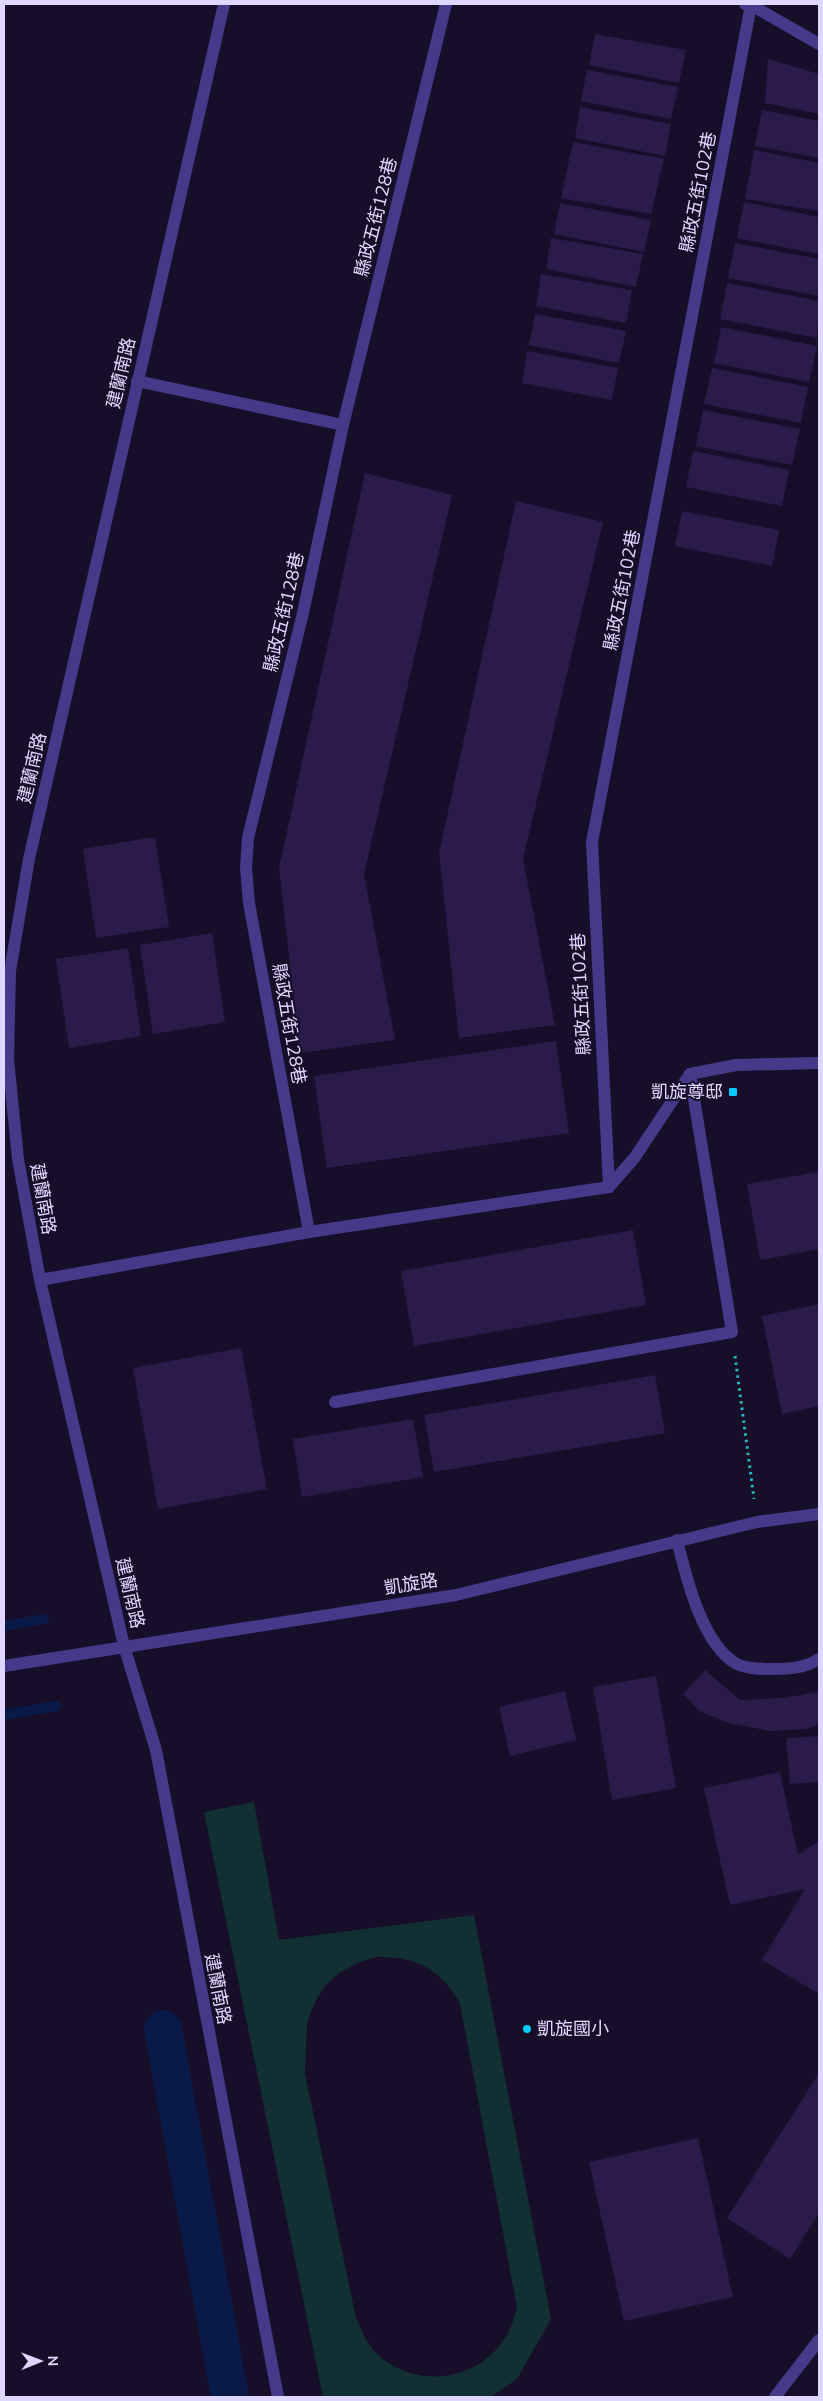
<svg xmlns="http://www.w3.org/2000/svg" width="823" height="2401" viewBox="0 0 823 2401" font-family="'Nunito Sans','Noto Sans TC',sans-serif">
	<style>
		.green { fill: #123033; fill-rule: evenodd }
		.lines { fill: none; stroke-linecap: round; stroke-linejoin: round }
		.stream { stroke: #091948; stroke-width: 10 }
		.canal { stroke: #091948; stroke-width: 38 }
		.building { fill: #2a1b4a }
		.path { stroke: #2db6bd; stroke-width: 3; stroke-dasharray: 2.5 4; stroke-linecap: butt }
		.minor { stroke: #453989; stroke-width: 12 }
		.poi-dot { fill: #03c9ff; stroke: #170f29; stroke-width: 2 }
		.labels { text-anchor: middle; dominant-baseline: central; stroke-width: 4; stroke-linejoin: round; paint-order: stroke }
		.street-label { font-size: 18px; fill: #e0d7ff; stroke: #170f29 }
		.poi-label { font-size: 18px; fill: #e0d7ff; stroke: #170f29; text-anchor: end }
	</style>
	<rect width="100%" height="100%" fill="#170f29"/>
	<path class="green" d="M 254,1802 L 279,1940 L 474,1915 L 551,2319 L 517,2379 L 491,2397 L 323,2397 L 204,1812 ZM 376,1957 C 416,1956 439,1968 460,2003 L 517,2307 C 514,2320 510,2332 502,2342 C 474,2383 413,2388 377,2354 C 367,2344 362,2331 356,2318 L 305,2074 L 307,2023 L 314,2004 L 324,1987 L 339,1973 L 357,1963 Z"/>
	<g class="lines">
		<g class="stream">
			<polyline points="4,1626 44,1619"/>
			<polyline points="4,1715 56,1706"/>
		</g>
		<polyline class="canal" points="163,2029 230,2397"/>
	</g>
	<g class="building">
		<polygon points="595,34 686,50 679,83 589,65"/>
		<polygon points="768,59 819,74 819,114 765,103"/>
		<polygon points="587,70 678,87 671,119 581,101"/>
		<polygon points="580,107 671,124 665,156 575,138"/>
		<polygon points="762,110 819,121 819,158 755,146"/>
		<polygon points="573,142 664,159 651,214 561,198"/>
		<polygon points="754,150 819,163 819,211 745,199"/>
		<polygon points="744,202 819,217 819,254 737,238"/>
		<polygon points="560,203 651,220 644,252 554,234"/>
		<polygon points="551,238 643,254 636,287 546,269"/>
		<polygon points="735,243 819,259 819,296 728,278"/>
		<polygon points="541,274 632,290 626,323 536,306"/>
		<polygon points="727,283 819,301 817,338 720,319"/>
		<polygon points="535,314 626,331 619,363 529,345"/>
		<polygon points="721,327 817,346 809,382 714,363"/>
		<polygon points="527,351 618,368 612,400 522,383"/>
		<polygon points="712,368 808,387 801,423 704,404"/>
		<polygon points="703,410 800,429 792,465 696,446"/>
		<polygon points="693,451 789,470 782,506 686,487"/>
		<polygon points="365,473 452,495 364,874 395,1040 300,1053 279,868"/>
		<polygon points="516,501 603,522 523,859 555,1025 459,1038 439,853"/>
		<polygon points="682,511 779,530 772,566 675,546"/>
		<polygon points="155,837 169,927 96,938 83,849"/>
		<polygon points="212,933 225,1022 153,1034 140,945"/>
		<polygon points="128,948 141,1036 69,1048 56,959"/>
		<polygon points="556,1041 569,1133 327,1168 314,1076"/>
		<polygon points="819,1172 819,1249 760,1260 747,1184"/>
		<polygon points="633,1230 646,1305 414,1346 401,1271"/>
		<polygon points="819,1304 819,1406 782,1414 762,1316"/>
		<polygon points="241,1348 267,1489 158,1509 133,1368"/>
		<polygon points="655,1375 665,1433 434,1472 424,1415"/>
		<polygon points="413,1419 423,1477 302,1497 293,1439"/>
		<polygon points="705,1670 740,1700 783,1698 819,1692 819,1724 807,1729 770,1731 728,1723 699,1711 683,1694"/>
		<polygon points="656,1676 676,1788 612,1800 593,1687"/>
		<polygon points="565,1691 576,1740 510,1756 499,1707"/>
		<polygon points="819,1736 819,1782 790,1784 786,1738"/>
		<polygon points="780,1772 798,1855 819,1841 819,1994 762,1960 805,1889 730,1905 704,1788"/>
		<polygon points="819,2073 819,2213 790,2259 727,2218"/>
		<polygon points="698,2138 733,2297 624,2321 589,2162"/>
	</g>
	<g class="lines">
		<polyline class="path" points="735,1356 754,1499"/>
		<g class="minor">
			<polyline points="224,4 29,859 10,971 8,1059 18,1159 40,1280 124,1646 156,1750 278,2397"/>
			<polyline points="745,4 751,5 819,44"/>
			<polyline points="137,381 343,425"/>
			<polyline points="609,1187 592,842 751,5"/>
			<polyline points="309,1232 249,903 246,868 248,838 303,613 343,425 446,4"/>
			<polyline points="40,1280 309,1232 609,1187 635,1157 690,1074 736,1065 819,1063"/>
			<polyline points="335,1402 732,1332 690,1074"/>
			<path d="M 677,1540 C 686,1576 701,1642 735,1663 C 745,1669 761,1669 772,1669 C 789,1669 805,1668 819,1659"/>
			<polyline points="4,1666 456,1595 757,1522 819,1514"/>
			<polyline points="775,2397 819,2340"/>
		</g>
	</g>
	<g class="poi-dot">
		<rect x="728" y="1087" width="10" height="10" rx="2.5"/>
		<circle cx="527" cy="2029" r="5"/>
	</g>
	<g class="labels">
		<g class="street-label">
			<text transform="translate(698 192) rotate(-79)">縣政五街102巷</text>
			<text transform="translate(376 217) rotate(-76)">縣政五街128巷</text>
			<text transform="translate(121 373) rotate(-77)">建蘭南路</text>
			<text transform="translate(622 590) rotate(-79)">縣政五街102巷</text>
			<text transform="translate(284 612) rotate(-77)">縣政五街128巷</text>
			<text transform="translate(32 768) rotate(-77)">建蘭南路</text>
			<text transform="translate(581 994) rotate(-93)">縣政五街102巷</text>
			<text transform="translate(289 1024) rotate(80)">縣政五街128巷</text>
			<text transform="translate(43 1199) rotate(80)">建蘭南路</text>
			<text transform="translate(411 1584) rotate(-9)">凱旋路</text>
			<text transform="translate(130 1593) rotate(77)">建蘭南路</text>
			<text transform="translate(218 1989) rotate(79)">建蘭南路</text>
		</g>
		<g class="poi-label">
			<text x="723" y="1092">凱旋尊邸</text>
			<text x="537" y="2029" text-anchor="start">凱旋國小</text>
		</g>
	</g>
	<rect width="823" height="2401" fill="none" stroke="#e0d7ff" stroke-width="10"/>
	<g transform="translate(40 2361) rotate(89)" stroke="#170f29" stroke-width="4" paint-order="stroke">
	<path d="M0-4L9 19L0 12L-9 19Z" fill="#e0d7ff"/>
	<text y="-8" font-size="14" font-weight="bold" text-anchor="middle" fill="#e0d7ff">N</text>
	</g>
</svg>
